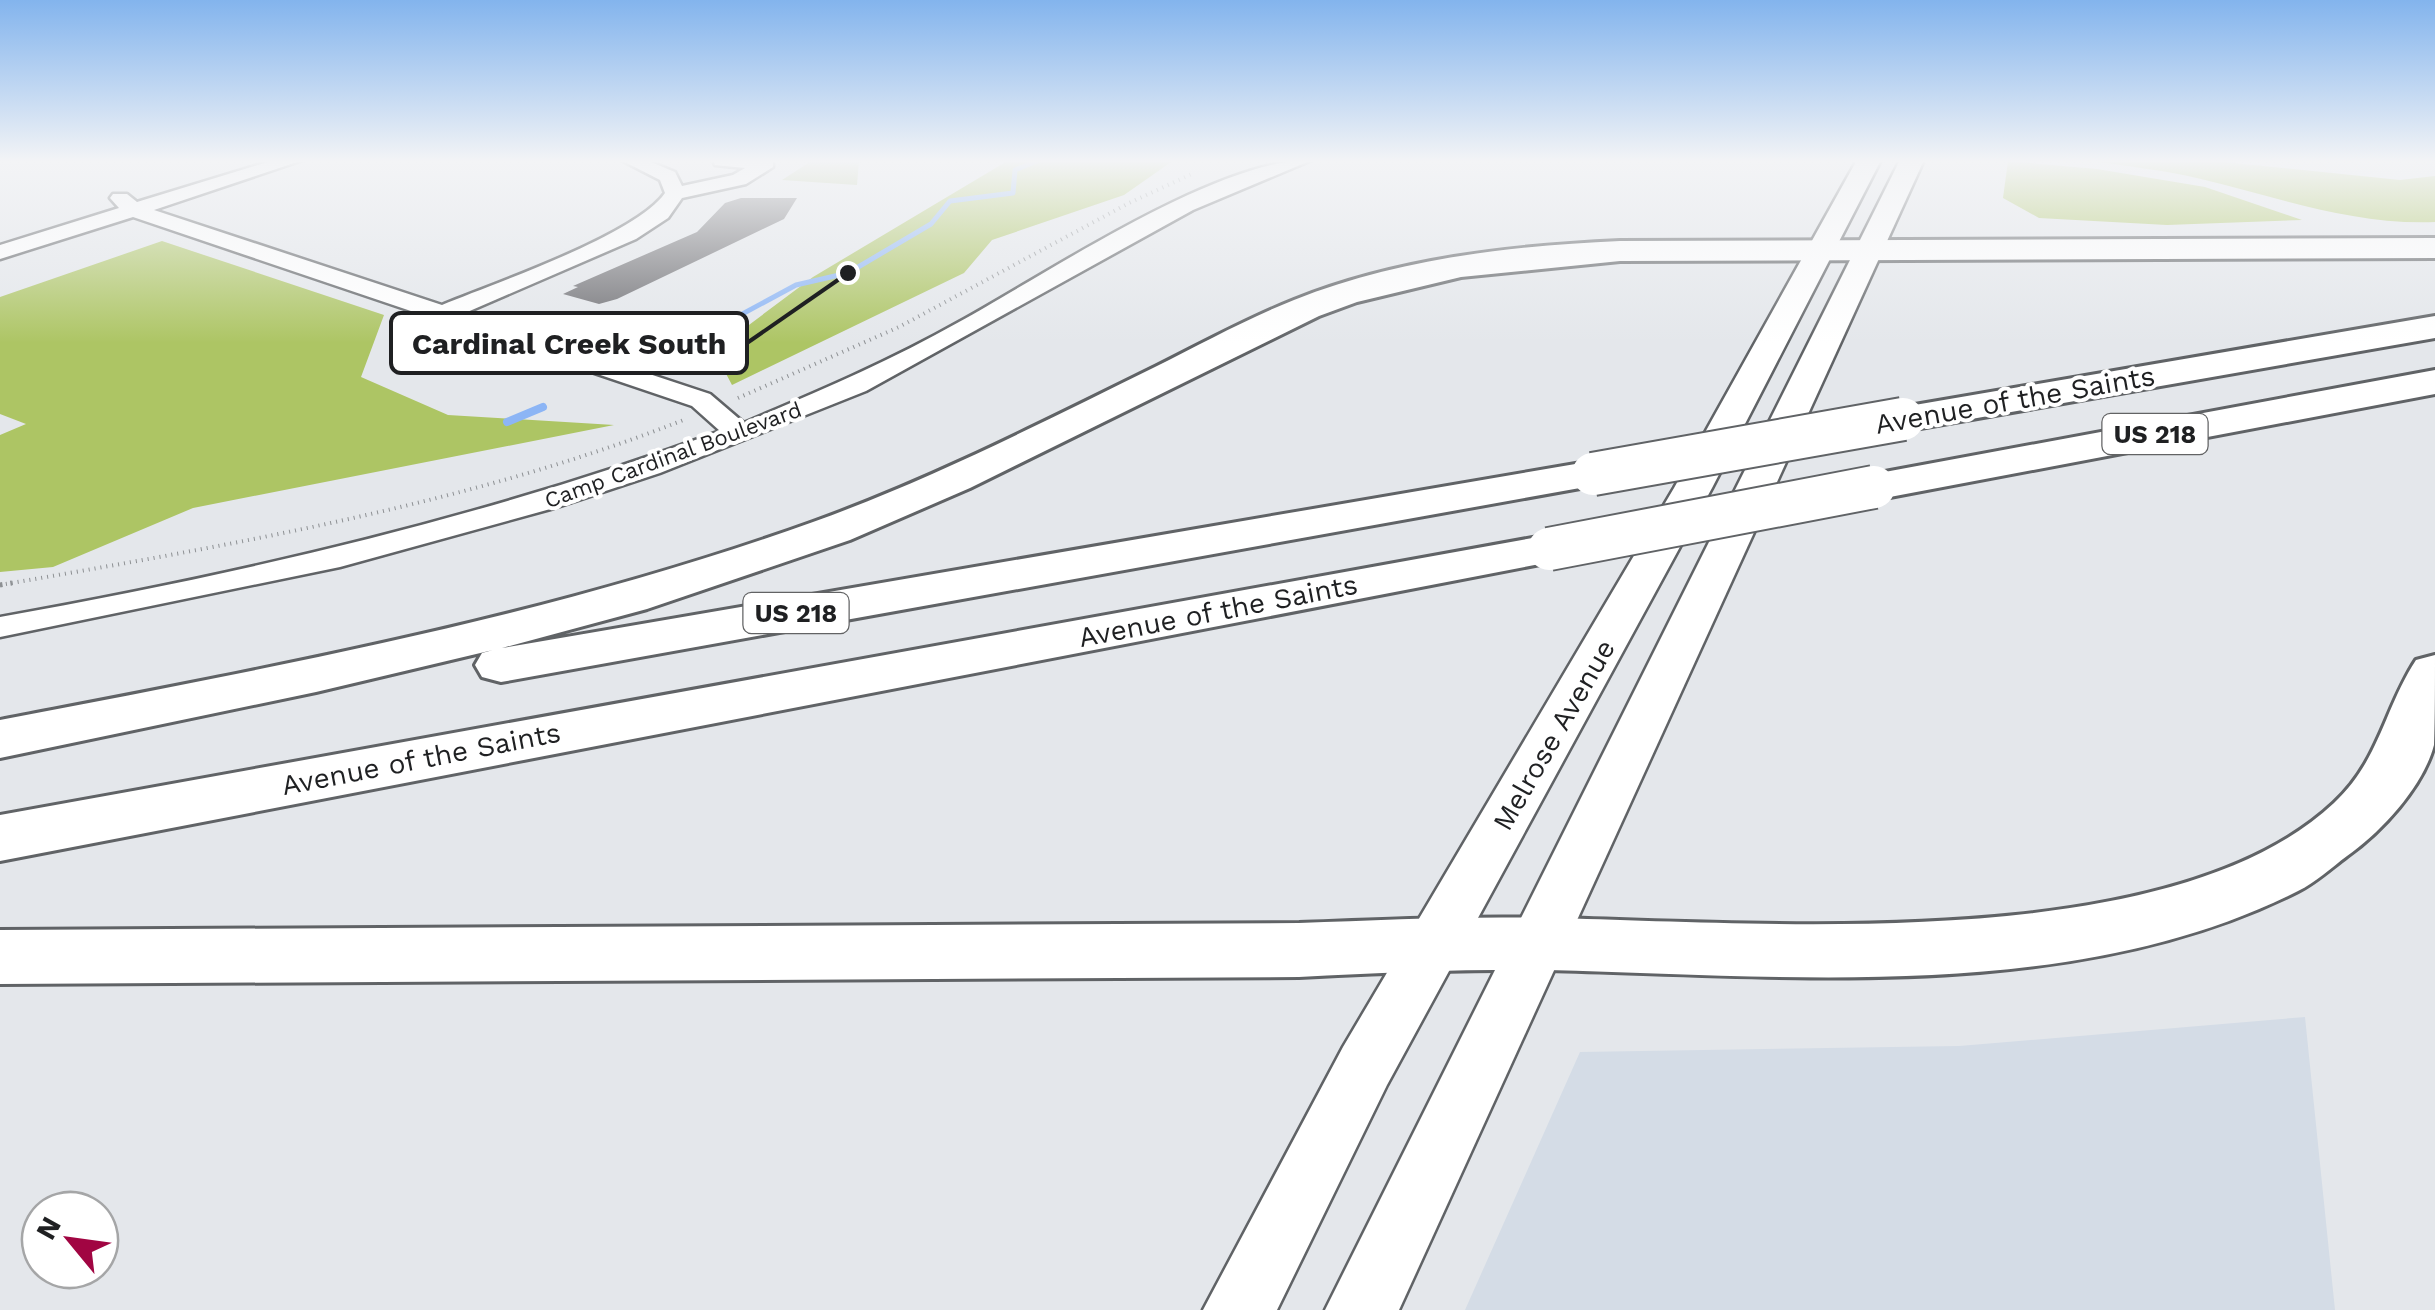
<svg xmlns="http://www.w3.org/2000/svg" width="2435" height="1310" viewBox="0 0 2435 1310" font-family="'Work Sans',sans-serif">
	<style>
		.built { fill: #d4dce6 }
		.green { fill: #b2c28a }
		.forest { fill: #adc564 }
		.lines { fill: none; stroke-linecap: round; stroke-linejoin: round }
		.stream-far1 { stroke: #8cb5f5; stroke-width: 5 }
		.stream { stroke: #8cb5f5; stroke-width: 8 }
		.building { fill: #727276 }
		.minor-casing { stroke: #606366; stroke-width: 5 }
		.major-casing { stroke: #606366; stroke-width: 5 }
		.highway-casing { stroke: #606366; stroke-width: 6 }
		.path-far1 { stroke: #8d9093; stroke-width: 4; stroke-dasharray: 1 5; stroke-linecap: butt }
		.path { stroke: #8d9093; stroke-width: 5; stroke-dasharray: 2.5 8; stroke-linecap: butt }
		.minor { fill: #fff; fill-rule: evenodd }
		.major { fill: #fff; fill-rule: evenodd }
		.highway { fill: #fff; fill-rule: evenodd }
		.highway-bridge-casing { stroke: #606366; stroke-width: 46; stroke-linecap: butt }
		.highway-bridge { stroke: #fff; stroke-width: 42 }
		.labels { text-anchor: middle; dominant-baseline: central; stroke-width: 8; stroke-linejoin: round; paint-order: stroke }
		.far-street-label { font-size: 22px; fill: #1f2022; stroke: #fff }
		.shield { fill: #fff; stroke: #626364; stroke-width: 2.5 }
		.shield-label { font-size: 25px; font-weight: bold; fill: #1f2022 }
		.street-label { font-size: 28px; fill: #1f2022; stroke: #fff }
		.leader { fill: none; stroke: #1f2022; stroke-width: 4 }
		.callout-dot { fill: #1f2022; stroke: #fff; stroke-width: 4 }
		.callout { fill: #fff; stroke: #1f2022; stroke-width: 4 }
		.callout-label { font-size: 30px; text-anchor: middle; font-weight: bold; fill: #1f2022 }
	</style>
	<rect width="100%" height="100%" fill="#e4e7eb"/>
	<polygon class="built" points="2305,1017 2335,1310 1465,1310 1580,1052 1959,1046"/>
	<polygon class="green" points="813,160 859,160 857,185 782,180"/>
	<g class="forest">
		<polygon points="1009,160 1174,160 1124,195 992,240 964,273 732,385 714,351 813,277"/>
		<path d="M 2087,160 L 2205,160 L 2400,180 L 2435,176 L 2435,222 C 2352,225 2281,198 2201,179 C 2164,170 2124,166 2087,160 Z"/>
		<polygon points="2008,161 2097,169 2205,187 2302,220 2167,225 2039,218 2003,198"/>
		<polygon points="162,241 384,315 361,377 448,415 614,425 193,508 53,567 0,572 0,435 26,424 0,414 0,297"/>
	</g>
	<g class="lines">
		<polyline class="stream-far1" points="696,339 796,285 848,273 931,224 950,201 1013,193 1015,170 1039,160"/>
		<polyline class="stream" points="507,422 543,407"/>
	</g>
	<polygon class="building" points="741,198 797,198 784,219 617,299 599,304 563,294 578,287 573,286 697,232 725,203"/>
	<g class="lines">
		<g class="minor-casing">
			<path id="minor" d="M 274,160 L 303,160 L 154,210 L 442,305 C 495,283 636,235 665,193 L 660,180 L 621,160 L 646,160 L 675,172 L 682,186 L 733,175 L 745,168 L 715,165 L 713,160 L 773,160 L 773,167 L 746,184 L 682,198 L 668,218 L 636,239 L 465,313 L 710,394 L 744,423 C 817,392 890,361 959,322 C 1045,275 1218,158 1312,160 L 1193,210 L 866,391 L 660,473 L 554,508 L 340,567 L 0,637 L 0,617 C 246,573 486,517 720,431 L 692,406 L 133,217 L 0,259 L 0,245 L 119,208 L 110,198 L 113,194 L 127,194 L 137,202 Z"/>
		</g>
		<g class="major-casing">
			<g id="major">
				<polygon points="1857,160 1881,160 1712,488 1387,1085 1277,1310 1203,1310 1343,1047 1674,488"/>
				<polygon points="1900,160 1924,160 1399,1310 1325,1310"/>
			</g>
		</g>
		<g class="highway-casing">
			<g id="highway">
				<path d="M 2435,238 L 2435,258 L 1620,261 L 1461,277 L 1357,302 L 1319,316 L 970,488 L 850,540 L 647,609 L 502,648 L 1593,461 L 1608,465 L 1615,474 L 1608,483 L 501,682 L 482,677 L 475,665 L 482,653 L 493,650 L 316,692 L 0,758 L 0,720 C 274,667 549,617 813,522 C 930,480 1043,422 1155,367 C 1201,344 1246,319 1294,300 C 1396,259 1510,246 1620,241 Z"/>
				<polygon points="2435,316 2435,338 1903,431 1888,428 1882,419 1888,410 1903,407"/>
				<polygon points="2435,370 2435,394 1874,500 1858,496 1852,487 1858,478 1874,474"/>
				<polygon points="1549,535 1566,539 1573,549 1566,559 0,861 0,815"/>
				<path d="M 2435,655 C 2435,682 2435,719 2434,745 C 2423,787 2381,832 2347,856 C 2331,868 2315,883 2298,891 C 2075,1004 1790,976 1548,970 C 1465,969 1382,973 1299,977 L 0,984 L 0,930 L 1299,923 C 1382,920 1465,916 1549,918 C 1762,922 2170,957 2334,803 C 2380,760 2384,709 2416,660 Z"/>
			</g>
		</g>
		<g class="path-far1">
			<polyline points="738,398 899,327 1129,203 1194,173"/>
			<path d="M 0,585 C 226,546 472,504 686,419"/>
		</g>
		<polyline class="path" points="0,585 12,583"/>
		<use href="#minor" class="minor"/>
		<use href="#major" class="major"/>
		<use href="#highway" class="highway"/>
		<g class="highway-bridge-casing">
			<g id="highway-bridge">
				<polyline points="1593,474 1903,419"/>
				<polyline points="1549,549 1874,487"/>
			</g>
		</g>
		<use href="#highway-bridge" class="highway-bridge"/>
	</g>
	<linearGradient id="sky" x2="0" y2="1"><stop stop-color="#83b4ed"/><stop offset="0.47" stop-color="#f3f4f6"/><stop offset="1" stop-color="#f3f4f6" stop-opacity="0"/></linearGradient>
	<rect width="2435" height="343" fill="url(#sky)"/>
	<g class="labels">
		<g class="far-street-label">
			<text transform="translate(673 455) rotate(-20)">Camp Cardinal Boulevard</text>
		</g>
		<g class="shield">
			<rect x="2102.5" y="414" width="105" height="40" rx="8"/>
			<rect x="743.5" y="593" width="105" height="40" rx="8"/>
		</g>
		<g class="shield-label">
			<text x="2155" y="434">US 218</text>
			<text x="796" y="613">US 218</text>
		</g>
		<g class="street-label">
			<text transform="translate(2015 400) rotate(-10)">Avenue of the Saints</text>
			<text transform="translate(1218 611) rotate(-11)">Avenue of the Saints</text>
			<text transform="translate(1554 735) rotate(-60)">Melrose Avenue</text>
			<text transform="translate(421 759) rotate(-11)">Avenue of the Saints</text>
		</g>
	</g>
	<path class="leader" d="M848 273L747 343"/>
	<circle class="callout-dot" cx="848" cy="273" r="10"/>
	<rect class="callout" x="391" y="313" width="356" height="60" rx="10"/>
	<g class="callout-label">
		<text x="569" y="354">Cardinal Creek South</text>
	</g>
	<g transform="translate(70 1240) rotate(299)"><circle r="48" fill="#ffffff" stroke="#a5a6a7" stroke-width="2.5"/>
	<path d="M0-8L18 38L0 25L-18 38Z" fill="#a10542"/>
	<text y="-15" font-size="28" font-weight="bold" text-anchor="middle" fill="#1f2022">N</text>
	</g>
</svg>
